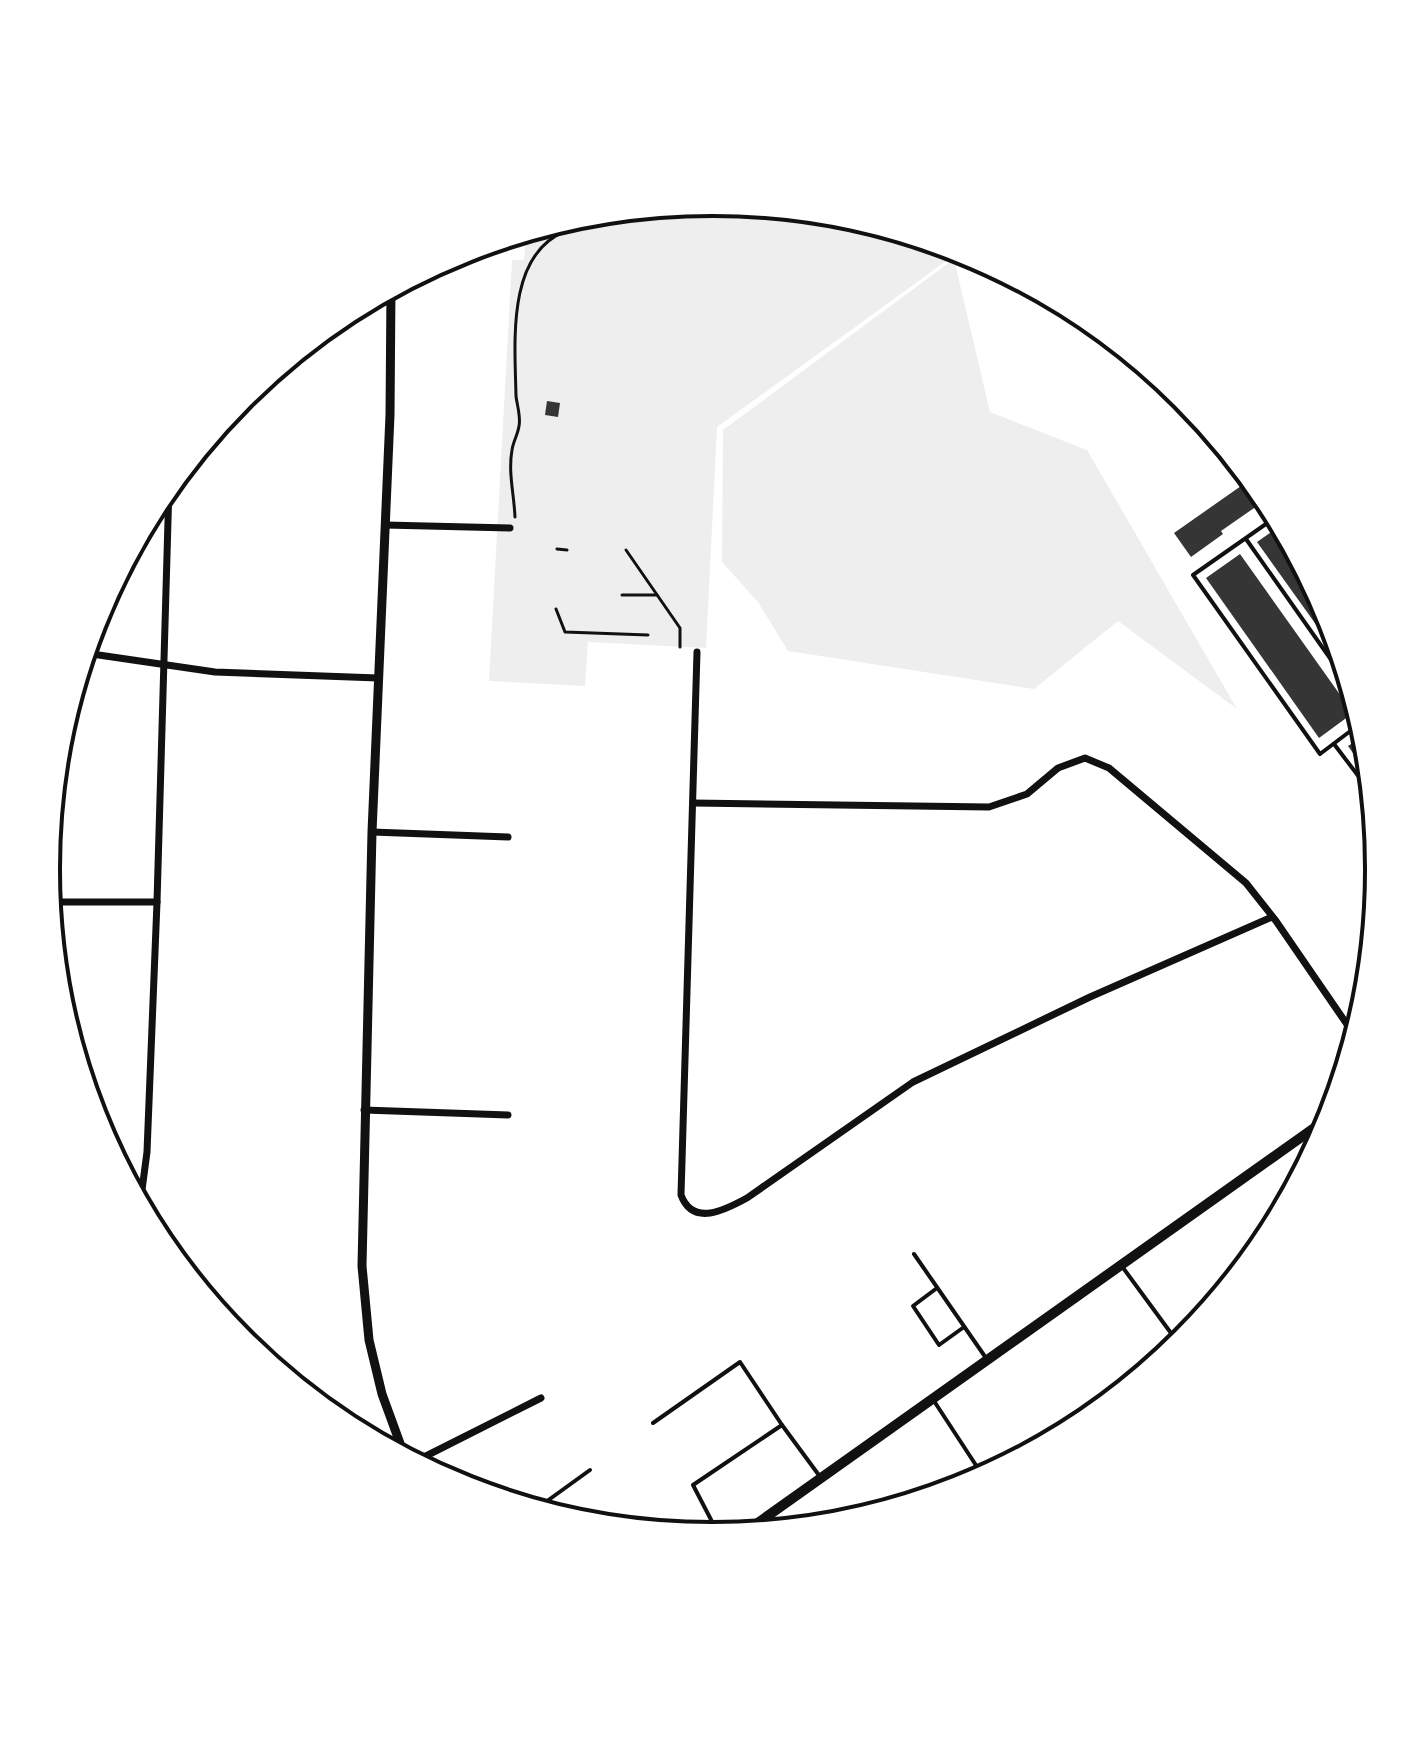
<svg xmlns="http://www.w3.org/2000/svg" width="1425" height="1738" viewBox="0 0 1425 1738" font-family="Inter,sans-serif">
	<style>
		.green { fill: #eee }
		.building { fill: #353535 }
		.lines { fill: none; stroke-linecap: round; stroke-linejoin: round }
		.path { stroke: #111; stroke-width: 3 }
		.service { stroke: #111; stroke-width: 4 }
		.minor { stroke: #111; stroke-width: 7 }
		.tertiary { stroke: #111; stroke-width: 9 }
		.secondary { stroke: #111; stroke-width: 10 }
		.rim { fill: none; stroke: #111; stroke-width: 4 }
	</style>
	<rect width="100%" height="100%" fill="#fff"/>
	<g class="green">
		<polygon points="713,203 843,215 960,251 717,427 706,648 588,642 585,686 489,681 512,260 524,260 526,232 583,215"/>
		<polygon points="954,259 990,412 1087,450 1237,709 1118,621 1034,689 788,651 758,602 722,562 723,430"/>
	</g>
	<g class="building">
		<polygon points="547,401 560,403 558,417 545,415"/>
		<polygon points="1251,479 1267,499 1221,531 1223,534 1191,557 1174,533"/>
		<polygon points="1280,526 1328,614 1342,661 1257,542"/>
		<polygon points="1240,554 1353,713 1319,738 1206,578"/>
		<polygon points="1365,735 1366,739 1370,777 1348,746"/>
		<polygon points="968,1476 972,1482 948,1491 948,1490"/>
	</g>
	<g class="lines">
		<g class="path">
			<path d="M 515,517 C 514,494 508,472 512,450 C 513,442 518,434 519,426 C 521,417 517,405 516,396 C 515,343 506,254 566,231"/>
			<polyline points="557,549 567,550"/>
			<polyline points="626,550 680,628 680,647"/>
			<polyline points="622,595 657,595"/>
			<polyline points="556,609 565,632 648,635"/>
		</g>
		<g class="service">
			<polyline points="1276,517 1193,575 1320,754 1361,723"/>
			<polyline points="1246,539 1351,688"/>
			<polyline points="1334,744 1372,794"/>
			<polyline points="1277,1220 1274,1215 1283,1209"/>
			<polyline points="914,1254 986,1358"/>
			<polyline points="1121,1265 1179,1344"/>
			<polyline points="937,1288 913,1306 939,1345 964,1327"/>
			<polyline points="934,1401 983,1476"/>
			<polyline points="653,1423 740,1362 782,1425"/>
			<polyline points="536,1509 590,1470"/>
			<polyline points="644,1529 654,1522"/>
			<polyline points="719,1535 693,1485 782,1425 821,1478"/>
		</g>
		<g class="minor">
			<polyline points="385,525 510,528"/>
			<path d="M 697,652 L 681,1195 C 693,1227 725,1210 747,1198 L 913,1082 L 1090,997 L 1272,917"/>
			<polyline points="85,653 215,672 378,678"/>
			<polyline points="693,803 989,807 1027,794 1058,768 1085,758 1109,768 1246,883 1276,921 1355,1036"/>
			<polyline points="372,832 508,837"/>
			<polyline points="49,902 157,902"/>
			<polyline points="364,1110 508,1115"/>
			<polyline points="140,1205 147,1152 157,902 169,486"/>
			<polyline points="414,1462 541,1398"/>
		</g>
		<polyline class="tertiary" points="391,289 390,415 372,832 362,1266 369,1340 382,1394 405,1457"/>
		<polyline class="secondary" points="745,1532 1331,1116"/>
	</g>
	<path d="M0 0H1425V1738H0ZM712 216H713A652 652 0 0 1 1365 868V870A652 652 0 0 1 713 1522H712A652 652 0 0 1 60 870V868A652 652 0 0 1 712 216Z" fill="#fff" fill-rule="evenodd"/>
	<path class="rim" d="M712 216H713A652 652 0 0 1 1365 868V870A652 652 0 0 1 713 1522H712A652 652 0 0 1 60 870V868A652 652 0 0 1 712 216Z"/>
</svg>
